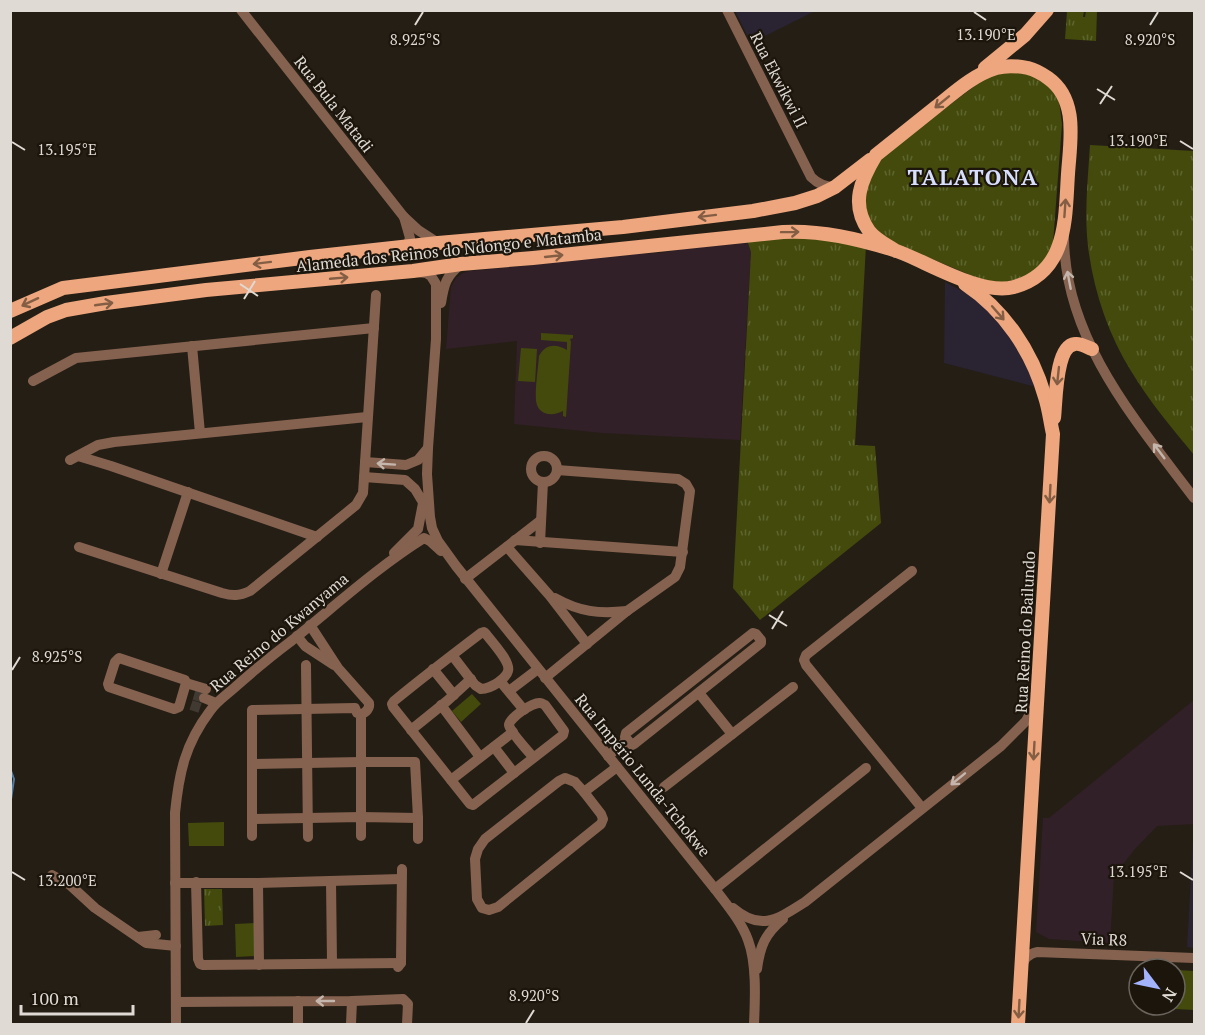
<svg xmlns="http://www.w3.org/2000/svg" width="1205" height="1035" viewBox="0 0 1205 1035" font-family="'PT Serif',serif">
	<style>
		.commercial { fill: #2a2332 }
		.education { fill: #322028 }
		.grass { fill: url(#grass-tufts) }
		.garden { fill: #434a0c }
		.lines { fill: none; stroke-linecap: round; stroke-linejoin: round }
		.stream { stroke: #507ca4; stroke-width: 2 }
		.minor-tunnel { stroke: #413a32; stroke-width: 10; stroke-dasharray: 10 5; stroke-linecap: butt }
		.minor { stroke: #85624f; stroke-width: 10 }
		.major { stroke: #eda67d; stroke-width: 14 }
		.oneway { stroke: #845e44 }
		.oneway2 { stroke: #c4b6ac }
		.ticks { fill: none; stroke: #dfdad4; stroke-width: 2 }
		.labels { text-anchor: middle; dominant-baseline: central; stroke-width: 4.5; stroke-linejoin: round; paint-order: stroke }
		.street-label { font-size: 16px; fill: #dfdad4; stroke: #1b150c }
		.district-label { font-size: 22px; font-weight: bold; letter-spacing: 1.5px; fill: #d8dffc; stroke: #1b150c }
		.ticks-label { font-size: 15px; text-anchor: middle; fill: #dfdad4; stroke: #1b150c; stroke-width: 4.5; stroke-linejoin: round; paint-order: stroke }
	</style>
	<defs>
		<pattern id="grass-tufts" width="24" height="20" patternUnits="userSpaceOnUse" patternTransform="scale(1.5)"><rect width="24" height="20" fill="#434a0c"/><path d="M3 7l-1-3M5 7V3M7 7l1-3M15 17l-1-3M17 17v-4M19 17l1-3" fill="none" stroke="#5e642e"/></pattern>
	</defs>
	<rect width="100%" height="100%" fill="#251e15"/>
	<g class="commercial">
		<polygon points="735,11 815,11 751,43"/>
		<polygon points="945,282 970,295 999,321 1020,352 1036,387 944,363"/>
		<polygon points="1194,824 1194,948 1187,947"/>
	</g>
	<g class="education">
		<polygon points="748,243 751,251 740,440 602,433 514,424 517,341 446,349 451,287 456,278 463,273 470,271 533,265 613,255 659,253 688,248"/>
		<polygon points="1194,700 1194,824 1157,826 1134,850 1114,876 1110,943 1049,939 1036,932 1043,818 1049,818"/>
	</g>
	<g class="grass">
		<polygon points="1067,11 1084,11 1083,17 1085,17 1086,11 1097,11 1096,41 1065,39"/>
		<polygon points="1000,71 1029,73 1049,87 1059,101 1062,124 1053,243 1047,258 1033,272 1017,279 1000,283 980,279 886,240 869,223 863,204 867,182 878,159 984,79"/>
		<path d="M 1090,145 L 1194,151 L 1194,455 C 1172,428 1149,401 1131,371 C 1108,334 1093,289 1088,246 C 1084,213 1088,178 1090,145 Z"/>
		<polygon points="798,235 866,245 855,445 875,446 881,523 760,620 733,588 751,252 748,243 749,238"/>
		<polygon points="204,889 222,889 223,925 205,926"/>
	</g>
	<g class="garden">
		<path d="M 541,333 L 573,335 L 573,338 L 570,339 L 571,342 L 566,417 L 563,416 L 563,411 C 552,417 538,415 536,401 C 535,387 538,370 539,356 C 546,343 557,344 567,350 L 567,342 L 541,340 Z"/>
		<polygon points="521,348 537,349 535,382 518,381"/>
		<polygon points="472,694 481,704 461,722 452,711"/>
		<polygon points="224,822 224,846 189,846 188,823"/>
		<polygon points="255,923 255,956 236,957 235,924"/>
		<polygon points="1178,970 1194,971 1194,1010 1175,1009"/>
	</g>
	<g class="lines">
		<polyline class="stream" points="10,768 14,779 10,806"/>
		<g class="minor-tunnel">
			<polyline points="194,695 204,698"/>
			<polyline points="191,705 200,708"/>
		</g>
		<g class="minor">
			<polyline points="241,10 404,217 418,230 438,243"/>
			<path d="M 727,10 L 811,177 C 818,184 825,187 835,187"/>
			<polyline points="404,217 410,238 407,247"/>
			<path d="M 1064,238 C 1065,340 1136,421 1194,498"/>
			<path d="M 416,272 L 426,273 L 431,276 L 436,284 L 436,339 L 428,448 L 427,474 L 430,517 L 432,528 L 438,541 L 456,566 L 715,889 C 727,905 741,921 748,940 C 757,964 755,1000 754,1024"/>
			<path d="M 441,303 C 444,284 446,276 461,264"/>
			<polyline points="192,346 200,433"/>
			<polyline points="33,381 76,358 374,328"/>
			<polyline points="78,456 111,466 317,537"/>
			<circle cx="544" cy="469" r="13"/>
			<polyline points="70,460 98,445 114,442 367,417"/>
			<polyline points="365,462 406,465 418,460 428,448"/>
			<polyline points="364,477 405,480 415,489 424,504"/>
			<polyline points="515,540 683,552"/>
			<polyline points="540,543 543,482"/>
			<path d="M 79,547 L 222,593 C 233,596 239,596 250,591 L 356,505 L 363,493 L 376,295"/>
			<polyline points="507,547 550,596 587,644"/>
			<polyline points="394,553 418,529 424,498"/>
			<polyline points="912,571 806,655 804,660 806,665 922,808"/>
			<polyline points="161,574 188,492"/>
			<polyline points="465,579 540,521"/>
			<path d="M 555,598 C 580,612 599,614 627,611"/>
			<path d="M 310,625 L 338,668 L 369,703 C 370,708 366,713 361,714"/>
			<polygon points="753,633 756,634 761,640 761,643 634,744 632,745 625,737 626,733"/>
			<polyline points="297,636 305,646 334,665"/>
			<path d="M 452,655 L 475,685 L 481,689 C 488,689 493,686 499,682 C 502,679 507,676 508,671 C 511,662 492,642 486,634 L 484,632 L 481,633 C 452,655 422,678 394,701 L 392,704 L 393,707 L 470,804 L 473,805 L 563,735 L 564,731 L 545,705 C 543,704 542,703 540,703 C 533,702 509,718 509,725 C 510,732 528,751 533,757"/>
			<polygon points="119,658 185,680 186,683 179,707 174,709 109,687 108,684 115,662"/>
			<polyline points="306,665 308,837"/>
			<polyline points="433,669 454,695"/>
			<polyline points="545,678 627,611 675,577 680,567 690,491 686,484 678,479 557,470"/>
			<polyline points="500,681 524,710"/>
			<polyline points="186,683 206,689"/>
			<polyline points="509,691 538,669"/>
			<polyline points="699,693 732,734"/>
			<polyline points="204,698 216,703"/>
			<polyline points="441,705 480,757"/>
			<polyline points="411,730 447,701 471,679"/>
			<polyline points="494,747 514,773"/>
			<polyline points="608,756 627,740"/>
			<polyline points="253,764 361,762 415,762 418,818"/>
			<polygon points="565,778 575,782 584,792 601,814 603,819 601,824 498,907 489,910 482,908 477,899 475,859 478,849 485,839 559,781"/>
			<polyline points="451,780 513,732"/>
			<polyline points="664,787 793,687"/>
			<polyline points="584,792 617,767"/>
			<polyline points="253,819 361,817 418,818 418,839"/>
			<polyline points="252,836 252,710 355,708 357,713 361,714 361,836"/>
			<polyline points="52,875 70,885 95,908 146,943 176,946"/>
			<polyline points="331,881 332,963"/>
			<polyline points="196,882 198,959 200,964 203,965 401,963"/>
			<polyline points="175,883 258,883 401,879"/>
			<polyline points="258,883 259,965"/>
			<polyline points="715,889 866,768"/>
			<path d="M 733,908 C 761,932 778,919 805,902 L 1001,746 L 1026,721 L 1035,704"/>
			<polyline points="138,937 156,935"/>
			<path d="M 1022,966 C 1024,958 1029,954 1037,952 L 1194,958"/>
			<polyline points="398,967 401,963 402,869"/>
			<path d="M 757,969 C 760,946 765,934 783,919"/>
			<polyline points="298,1001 298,1024"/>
			<polyline points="176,1002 352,1001 403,999 408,1004 407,1024"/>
			<path d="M 176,1024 L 175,813 C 179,773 185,744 210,711 C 216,702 225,696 233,689 C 251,673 270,657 290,642 C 334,607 376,568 424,538 L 430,541 L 441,551"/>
			<polyline points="351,1024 352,1001"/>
		</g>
		<g class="major">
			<polyline points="985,68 1025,35 1047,10"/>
			<path d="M 965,284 C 1004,310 1032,351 1045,397 C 1049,409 1050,421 1053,434 L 1018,1024"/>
			<polyline points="10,311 63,288 310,257 438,243 623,227 753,211 795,203 817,196 835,187 870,160"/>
			<path d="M 10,338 L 47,317 L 66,310 L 106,303 L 206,290 L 413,271 L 461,264 L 533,258 L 783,232 C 821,230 858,239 894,250 C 926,261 980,296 1014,287 C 1068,272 1065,219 1068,174 C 1070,142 1079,100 1048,78 C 1041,73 1036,70 1028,68 C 1018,66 1007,65 996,68 C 973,75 955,92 936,107 C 916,123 896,139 876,155 C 861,180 850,204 869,231 C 876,240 887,245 896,251"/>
			<path d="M 1054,418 C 1056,402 1055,346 1075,344 C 1080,343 1087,347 1092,349"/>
		</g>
	</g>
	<defs><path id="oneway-shaft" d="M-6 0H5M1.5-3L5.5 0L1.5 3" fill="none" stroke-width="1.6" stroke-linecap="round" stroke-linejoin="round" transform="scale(1.5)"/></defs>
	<g class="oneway">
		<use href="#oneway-shaft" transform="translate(942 102) rotate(141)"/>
		<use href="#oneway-shaft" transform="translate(1065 208) rotate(-86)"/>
		<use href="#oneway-shaft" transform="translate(707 216) rotate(173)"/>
		<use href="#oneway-shaft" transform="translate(790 232) rotate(-1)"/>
		<use href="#oneway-shaft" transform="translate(554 256) rotate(-6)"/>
		<use href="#oneway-shaft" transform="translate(262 263) rotate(173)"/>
		<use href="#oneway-shaft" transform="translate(339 278) rotate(-5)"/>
		<use href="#oneway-shaft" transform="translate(30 302) rotate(155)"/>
		<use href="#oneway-shaft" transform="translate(104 304) rotate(-8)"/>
		<use href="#oneway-shaft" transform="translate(998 313) rotate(49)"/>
		<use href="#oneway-shaft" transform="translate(1058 376) rotate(96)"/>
		<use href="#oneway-shaft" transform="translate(1050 494) rotate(93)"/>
		<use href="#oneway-shaft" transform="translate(1034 751) rotate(93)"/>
		<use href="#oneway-shaft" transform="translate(1019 1009) rotate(93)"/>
	</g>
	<g class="oneway2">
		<use href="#oneway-shaft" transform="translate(1069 280) rotate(-101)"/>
		<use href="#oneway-shaft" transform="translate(1159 451) rotate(-127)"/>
		<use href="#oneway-shaft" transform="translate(386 464) rotate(-176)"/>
		<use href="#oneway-shaft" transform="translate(958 779) rotate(141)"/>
		<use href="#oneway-shaft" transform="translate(325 1001) rotate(180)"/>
	</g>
	<path class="ticks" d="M 974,12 L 986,20M 415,25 L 423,12M 1150,25 L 1158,12M 1097,89 L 1115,100M 1100,104 L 1112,86M 1180,141 L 1193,149M 12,142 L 25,150M 240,284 L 258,296M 244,299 L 255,281M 769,615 L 787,626M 772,629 L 783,611M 12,670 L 20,657M 12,872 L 25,880M 1180,872 L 1193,880M 526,1023 L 534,1010"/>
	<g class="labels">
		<g class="street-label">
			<text transform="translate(779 80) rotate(63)">Rua Ekwikwi II</text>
			<text transform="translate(334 104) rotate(52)">Rua Bula Matadi</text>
			<text transform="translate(449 250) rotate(-6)">Alameda dos Reinos do Ndongo e Matamba</text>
			<text transform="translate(279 632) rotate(-40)">Rua Reino do Kwanyama</text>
			<text transform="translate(1025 632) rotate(-87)">Rua Reino do Bailundo</text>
			<text transform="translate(643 775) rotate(51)">Rua Império Lunda-Tchokwe</text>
			<text transform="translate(1104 939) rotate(2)">Via R8</text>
		</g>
		<g class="district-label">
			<text x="973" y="176">TALATONA</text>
		</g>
	</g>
	<g class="ticks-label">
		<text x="986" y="40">13.190°E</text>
		<text x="415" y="45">8.925°S</text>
		<text x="1150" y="45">8.920°S</text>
		<text x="1138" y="146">13.190°E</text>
		<text x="67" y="155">13.195°E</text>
		<text x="57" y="662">8.925°S</text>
		<text x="1138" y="877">13.195°E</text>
		<text x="67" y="886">13.200°E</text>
		<text x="534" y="1001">8.920°S</text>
	</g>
	<rect width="1205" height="1035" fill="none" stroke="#dfdad4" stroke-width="24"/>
	<g transform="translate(1157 987) rotate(122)"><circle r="28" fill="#1b150c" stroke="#69645c" stroke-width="1.5"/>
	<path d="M0-4.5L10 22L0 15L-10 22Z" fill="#a3b2fd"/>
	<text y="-9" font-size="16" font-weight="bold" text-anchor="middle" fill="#dfdad4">N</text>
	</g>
	<path d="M21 1005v9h112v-9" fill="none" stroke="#dfdad4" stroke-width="3"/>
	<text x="30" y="1005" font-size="18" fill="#dfdad4" stroke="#1b150c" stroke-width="4.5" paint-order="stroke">100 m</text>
</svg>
